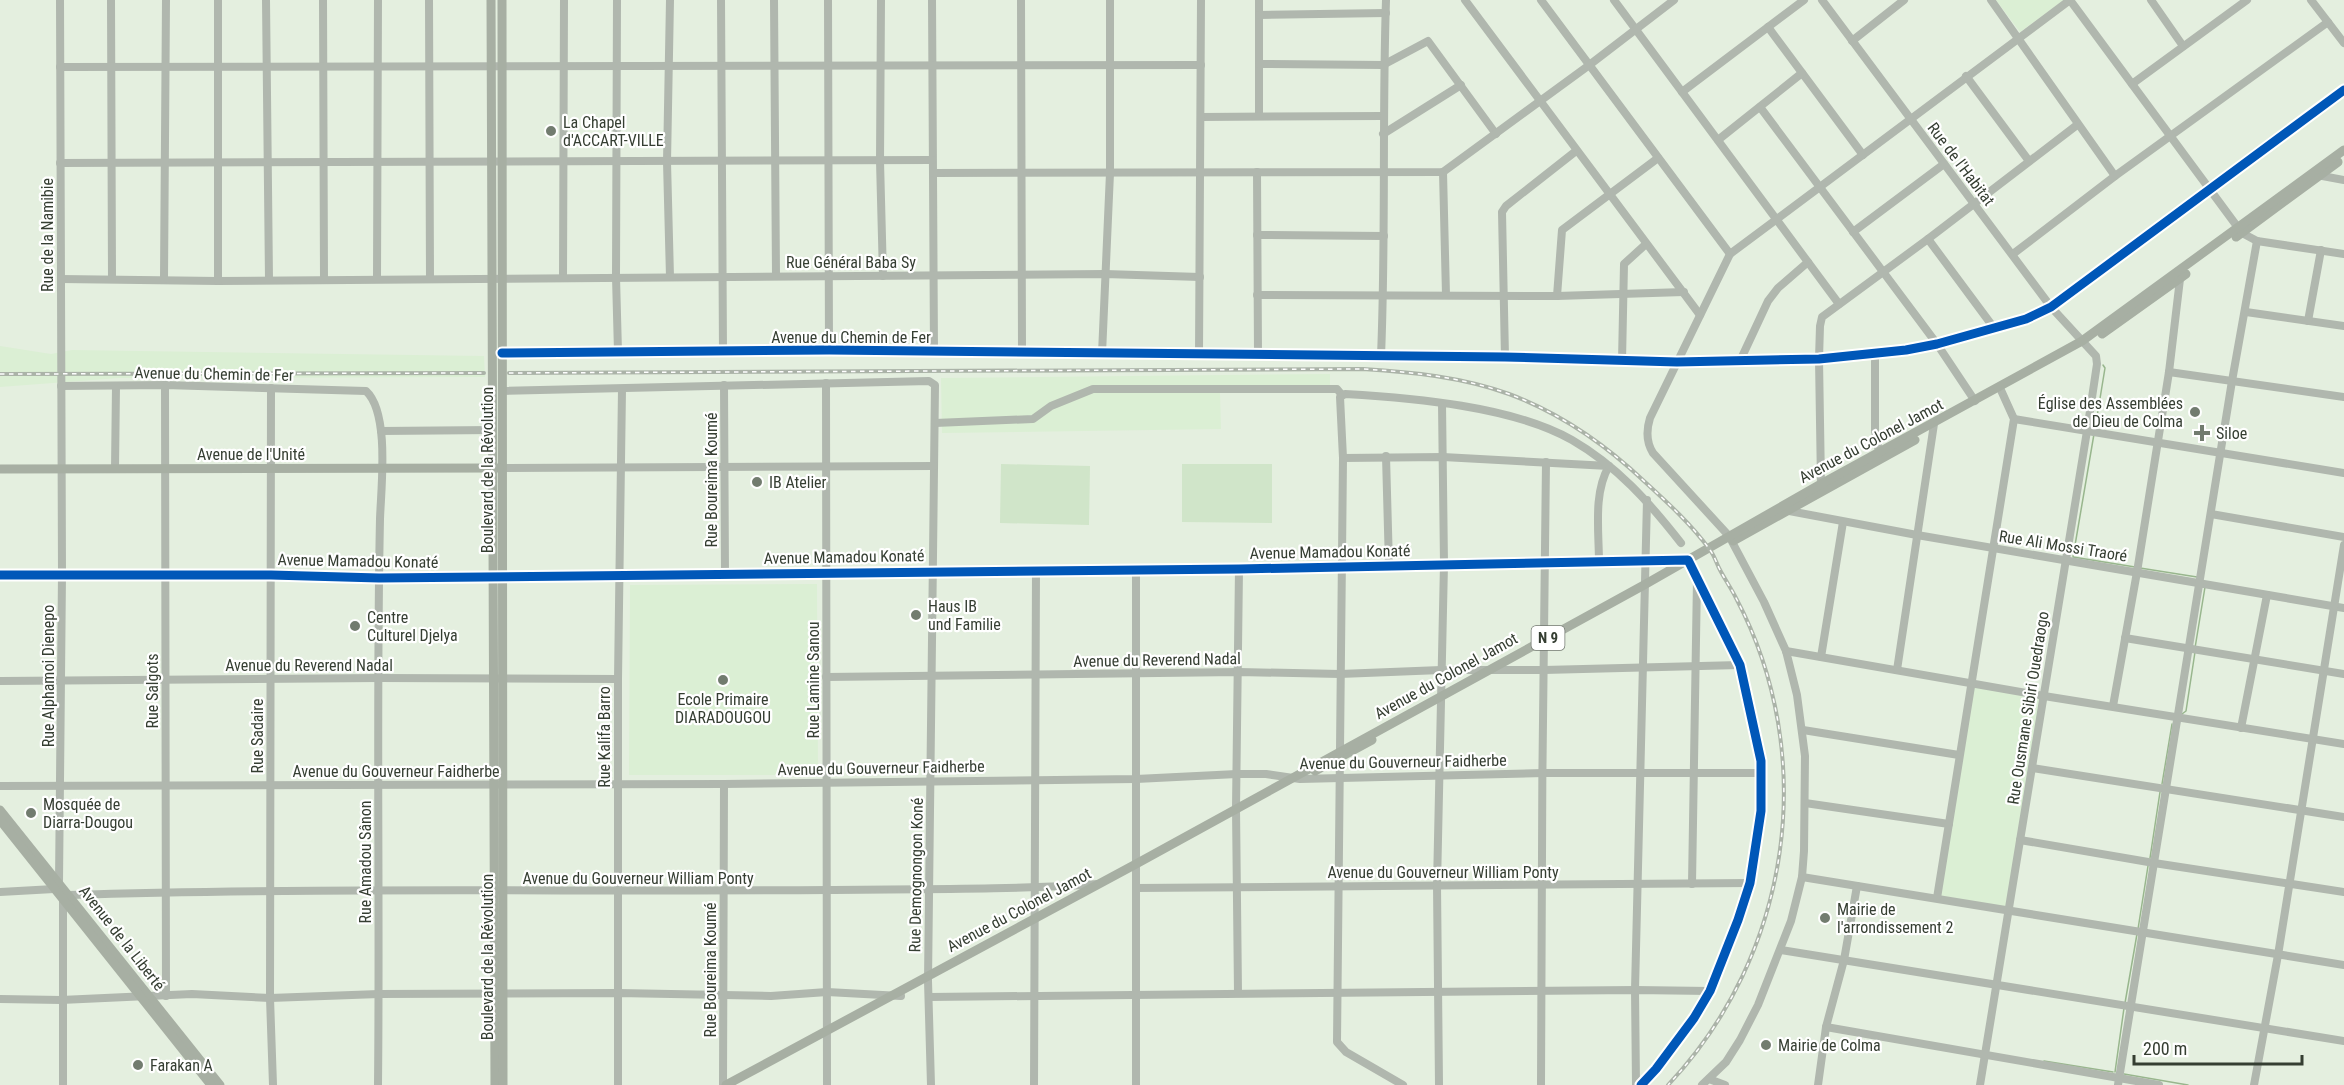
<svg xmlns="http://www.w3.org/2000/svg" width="2344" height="1085" viewBox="0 0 2344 1085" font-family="'Roboto Condensed',sans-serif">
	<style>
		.built { fill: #dbefd4 }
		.green { fill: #d0e5c9 }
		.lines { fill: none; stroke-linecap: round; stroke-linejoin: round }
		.stream { stroke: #98b68d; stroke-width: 1.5 }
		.minor { stroke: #b0b7ae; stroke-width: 8 }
		.major { stroke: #a7afa3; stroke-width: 9 }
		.rail-casing { stroke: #abb3a8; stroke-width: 4 }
		.rail { stroke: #fff; stroke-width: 1.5; stroke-dasharray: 4.5; stroke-linecap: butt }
		.cycleway-casing { stroke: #fff; stroke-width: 13 }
		.cycleway { stroke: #0057b8; stroke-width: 9 }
		.poi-dot { fill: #727c6f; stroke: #fff; stroke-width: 2 }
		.labels { text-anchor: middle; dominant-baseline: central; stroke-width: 4.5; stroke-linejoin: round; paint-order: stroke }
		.shield { fill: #fff; stroke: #727870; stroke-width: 1.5 }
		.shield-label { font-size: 15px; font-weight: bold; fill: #353e32 }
		.poi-label { font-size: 16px; fill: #353e32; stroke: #fff; text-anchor: start }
		.street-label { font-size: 16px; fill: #353e32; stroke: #fff }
	</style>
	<rect width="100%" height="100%" fill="#e4efdf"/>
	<g class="built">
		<polygon points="1996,0 2064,0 2020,32"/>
		<polygon points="0,346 51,354 72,350 484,356 485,377 119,378 0,387"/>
		<polygon points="1330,374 1330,392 1220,393 1221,429 942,433 941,378"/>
		<polygon points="817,584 818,775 629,775 630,585"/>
		<polygon points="1971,683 2044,696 2009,911 1937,898"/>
	</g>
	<g class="green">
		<polygon points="1001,464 1090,466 1089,525 1000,523"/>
		<polygon points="1182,464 1272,464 1272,523 1182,522"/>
	</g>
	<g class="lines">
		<g class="stream">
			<polyline points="2095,429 2105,368 2103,365"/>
			<polyline points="2094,434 2073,557 2135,567"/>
			<polyline points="2140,568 2197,577"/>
			<polyline points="2195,648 2205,587"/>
			<polyline points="2182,714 2186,711 2195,652"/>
			<polyline points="2162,784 2172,724"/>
			<polyline points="2150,858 2160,792"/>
			<polyline points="2138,929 2148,866"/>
			<polyline points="2125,1003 2137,934"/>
			<polyline points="2044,1061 2113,1072"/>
			<polyline points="2115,1072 2124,1008"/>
			<polyline points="2124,1074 2188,1085"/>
		</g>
		<g class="minor">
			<polyline points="111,0 112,279"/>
			<polyline points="266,0 269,280"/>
			<polyline points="323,0 324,280"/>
			<polyline points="429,0 430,279"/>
			<polyline points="617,0 616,277 618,352"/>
			<polyline points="670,0 667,162 670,277"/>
			<polyline points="721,0 723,352"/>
			<polyline points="774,0 776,276"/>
			<polyline points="828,0 829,350"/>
			<polyline points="881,0 880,161 883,276"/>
			<polyline points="932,0 934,352"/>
			<polyline points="1021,0 1022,352"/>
			<polyline points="1259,0 1259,116"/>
			<polyline points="1465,0 1700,315"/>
			<polyline points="1541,0 1730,254"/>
			<polyline points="1614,0 1839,304"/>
			<polyline points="1822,0 2051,307 2096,356 2097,364 2087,431 1980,1085"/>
			<polyline points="1991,0 2115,176"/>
			<polyline points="2151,0 2183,46"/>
			<polyline points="2311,0 2344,43"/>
			<polyline points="1259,15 1386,13"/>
			<polyline points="1768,27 1863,155"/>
			<polyline points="1852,41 1904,0"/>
			<polyline points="1259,64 1383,65 1428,41 1496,134"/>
			<polyline points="60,67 1201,65"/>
			<polyline points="1966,76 2029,161"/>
			<polyline points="2132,84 2247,0"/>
			<polyline points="1682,92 1804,0"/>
			<polyline points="1760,107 1937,344 1975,401"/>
			<polyline points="1201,117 1382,116"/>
			<polyline points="1383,134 1461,85"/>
			<polyline points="1718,140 1802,73"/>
			<polyline points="60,163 932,160"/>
			<polyline points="1257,172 1258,354"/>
			<polyline points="1443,172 1446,295"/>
			<polyline points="933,173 1443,172 1588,66 1674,0"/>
			<polyline points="2317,175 2344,180"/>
			<polyline points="1853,232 1944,164"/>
			<polyline points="1257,235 1384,236"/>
			<polyline points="1928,239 1994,328"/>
			<polyline points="2013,254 2115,176 2328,22"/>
			<polyline points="563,278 564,0"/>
			<polyline points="61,279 218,281 1105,274 1200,277"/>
			<polyline points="164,279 166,0"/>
			<polyline points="377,279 378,0"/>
			<polyline points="218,281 218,0"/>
			<polyline points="1257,295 1557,296 1684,292"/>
			<polyline points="1557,296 1562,230 1658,158"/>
			<polyline points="2246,312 2344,326"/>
			<polyline points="2308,321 2321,250"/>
			<polyline points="502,353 829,350 1505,357 1677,362 1819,359 1906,350 1937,344 2026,319 2051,307 2344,90"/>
			<polyline points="1102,354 1110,173 1110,0"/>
			<polyline points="1199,354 1201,0"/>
			<polyline points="1875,354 1875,431 1880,457"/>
			<path d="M 1381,356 C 1386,237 1382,119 1386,0"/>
			<polyline points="1505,357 1502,212 1506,206 1576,151"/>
			<polyline points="1622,361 1624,264 1646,244"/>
			<polyline points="1740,361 1768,301 1778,288 1808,262"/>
			<polyline points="2169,372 2344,397"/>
			<polyline points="826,383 827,1085"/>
			<polyline points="165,385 166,996"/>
			<polyline points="724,385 725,574"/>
			<path d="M 61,386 L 165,385 L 366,391 C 390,413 381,488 380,519 C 376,707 380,896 378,1085"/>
			<polyline points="271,388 270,998 273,1085"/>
			<polyline points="502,391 929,381 935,385 928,981 931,1085"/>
			<polyline points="2014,419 2344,473"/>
			<polyline points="935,423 1033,419 1051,406 1093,389 1337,389 1342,395"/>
			<polyline points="381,431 493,430"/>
			<polyline points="1386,456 1389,566"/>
			<path d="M 1343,458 L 1443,457 L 1609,466 C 1593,493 1599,532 1599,563"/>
			<polyline points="502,468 934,466"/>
			<polyline points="115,469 116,386"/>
			<polyline points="1821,484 1819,359 1820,326 1822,317 1928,239 2077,125"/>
			<polyline points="1784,510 1917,535 2344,608"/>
			<polyline points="2211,514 2344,537"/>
			<polyline points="0,575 271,575 379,578 1239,569 1688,560 1740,665 1761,761 1761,811 1750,883 1738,920 1710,991 1694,1018 1656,1069 1641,1085"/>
			<polyline points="2125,638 2344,674"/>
			<polyline points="1786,651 2044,696 2344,744"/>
			<polyline points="1821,657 1843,522"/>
			<polyline points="1897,670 1934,424"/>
			<polyline points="826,677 1239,672 1340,674 1441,670 1544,670 1740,665"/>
			<polyline points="0,681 379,678 618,679"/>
			<polyline points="2113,706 2137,572 2169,372 2180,279"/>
			<polyline points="2241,728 2267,595"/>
			<polyline points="1803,730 1959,755"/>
			<polyline points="2032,768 2344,817"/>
			<polyline points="0,786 724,784 1136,779 1237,774 1266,774 1300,779 1544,773 1762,773"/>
			<polyline points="1805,803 1949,824"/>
			<polyline points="2020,840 2154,863 2344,892"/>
			<polyline points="1802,877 2344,965"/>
			<polyline points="1692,884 1697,579"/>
			<polyline points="1136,888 1750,883"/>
			<polyline points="0,892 54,889 59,883 62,574 60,0"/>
			<polyline points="1937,898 2014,419 2000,388"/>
			<polyline points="1781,950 2344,1041"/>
			<polyline points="1238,993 1236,808 1239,569"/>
			<polyline points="929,997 1635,990 1710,991"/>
			<polyline points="0,999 61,1000 192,994 270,998 379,994 618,993 771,996 827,992 901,996"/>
			<polyline points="1826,1027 2159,1085"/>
			<polyline points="1709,1079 1725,1085"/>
			<path d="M 63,1085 L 63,901 L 68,895 C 322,887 576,892 829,890 C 919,889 1009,890 1098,884"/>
			<polyline points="618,1085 618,679 622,389"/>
			<polyline points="723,1085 724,784"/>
			<polyline points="1034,1085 1036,570"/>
			<polyline points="1136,1085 1136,569"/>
			<path d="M 1403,1085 L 1346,1052 L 1337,1042 L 1343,458 L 1340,397 L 1345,394 C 1413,398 1512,406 1572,440 C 1617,466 1649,502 1681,543"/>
			<polyline points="1439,1085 1437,885 1444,564 1442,404"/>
			<path d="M 1541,1085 C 1541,877 1543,670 1546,462"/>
			<polyline points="1636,1085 1635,990 1647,500"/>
			<path d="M 1702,1085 L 1726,1062 L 1740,1040 L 1758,1005 L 1791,921 L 1802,877 L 1804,851 L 1805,756 L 1797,695 L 1786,651 L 1764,602 L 1729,536 L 1653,453 C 1646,442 1646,431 1650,418 L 1730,254 L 2070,0 L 2242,233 L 2257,241 L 2344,254"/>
			<polyline points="1818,1085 1826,1027 1844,960 1857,886"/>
			<polyline points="2118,1085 2232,381 2257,241"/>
			<polyline points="2254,1085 2278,955 2344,545"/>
		</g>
		<g class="major">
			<polyline points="491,0 495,1085"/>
			<polyline points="502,0 503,1085"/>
			<polyline points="2236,237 2338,162"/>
			<polyline points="2102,334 2186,274"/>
			<polyline points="0,469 499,468"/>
			<polyline points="1733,541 1915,440"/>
			<polyline points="1315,771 1372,740"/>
			<polyline points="0,810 220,1085"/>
			<polyline points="0,820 211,1085"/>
			<polyline points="726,1085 1136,864 1644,585 1821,484 2082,341 2344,150"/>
		</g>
		<g class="rail-casing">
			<g id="rail">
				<path d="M 509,373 L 1363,369 C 1412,372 1462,377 1509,394 C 1560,413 1606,445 1645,482 C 1668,503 1692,525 1710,550 C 1714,555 1716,562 1719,568 C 1724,578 1731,588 1736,598 C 1820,757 1791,955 1668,1085"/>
				<polyline points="0,374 484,373"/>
			</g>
		</g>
		<use href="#rail" class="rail"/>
		<g class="cycleway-casing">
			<g id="cycleway">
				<polyline points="502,353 829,350 1505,357 1677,362 1819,359 1906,350 1937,344 2026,319 2051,307 2344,90"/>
				<polyline points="0,575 271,575 379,578 1239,569 1688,560 1740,665 1761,761 1761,811 1750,883 1738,920 1710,991 1694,1018 1656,1069 1641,1085"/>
			</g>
		</g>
		<use href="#cycleway" class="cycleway"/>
	</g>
	<g class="poi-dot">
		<circle cx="551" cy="131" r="6"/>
		<circle cx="2195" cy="412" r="6"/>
		<path d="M2199 424h6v6h6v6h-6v6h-6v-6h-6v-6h6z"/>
		<circle cx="757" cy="482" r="6"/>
		<circle cx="916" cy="615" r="6"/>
		<circle cx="355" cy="626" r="6"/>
		<circle cx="723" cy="680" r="6"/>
		<circle cx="31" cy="813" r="6"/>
		<circle cx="1825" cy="918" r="6"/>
		<circle cx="1766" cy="1045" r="6"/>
		<circle cx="138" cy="1065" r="6"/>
	</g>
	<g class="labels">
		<rect class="shield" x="1531.5" y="626" width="33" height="24" rx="4.5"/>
		<g class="shield-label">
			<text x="1548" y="638">N 9</text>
		</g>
		<g class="poi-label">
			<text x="563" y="122">La Chapel<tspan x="563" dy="18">d'ACCART-VILLE</tspan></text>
			<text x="2183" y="403" text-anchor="end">Église des Assemblées<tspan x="2183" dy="18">de Dieu de Colma</tspan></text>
			<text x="2216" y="433">Siloe</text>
			<text x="769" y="482">IB Atelier</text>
			<text x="928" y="606">Haus IB<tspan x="928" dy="18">und Familie</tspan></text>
			<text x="367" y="617">Centre<tspan x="367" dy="18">Culturel Djelya</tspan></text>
			<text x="723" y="699" text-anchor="middle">Ecole Primaire<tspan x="723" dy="18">DIARADOUGOU</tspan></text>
			<text x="43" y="804">Mosquée de<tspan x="43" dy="18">Diarra-Dougou</tspan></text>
			<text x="1837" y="909">Mairie de<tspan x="1837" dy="18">l'arrondissement 2</tspan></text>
			<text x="1778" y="1045">Mairie de Colma</text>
			<text x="150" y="1065">Farakan A</text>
		</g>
		<g class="street-label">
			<text transform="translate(1961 164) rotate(53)">Rue de l'Habitat</text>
			<text transform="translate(47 235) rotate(-90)">Rue de la Namibie</text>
			<text x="851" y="262">Rue Général Baba Sy</text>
			<text x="851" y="337">Avenue du Chemin de Fer</text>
			<text transform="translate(214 374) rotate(1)">Avenue du Chemin de Fer</text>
			<text transform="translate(1871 441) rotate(-28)">Avenue du Colonel Jamot</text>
			<text x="251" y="454">Avenue de l'Unité</text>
			<text transform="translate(487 470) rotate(-90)">Boulevard de la Révolution</text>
			<text transform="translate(711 480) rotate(-90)">Rue Boureima Koumé</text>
			<text transform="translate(2063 546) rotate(9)">Rue Ali Mossi Traoré</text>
			<text transform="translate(1330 552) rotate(-1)">Avenue Mamadou Konaté</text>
			<text transform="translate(844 557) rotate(-1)">Avenue Mamadou Konaté</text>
			<text transform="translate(358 561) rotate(1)">Avenue Mamadou Konaté</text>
			<text transform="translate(1157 660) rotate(-1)">Avenue du Reverend Nadal</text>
			<text x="309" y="665">Avenue du Reverend Nadal</text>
			<text transform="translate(48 676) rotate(-90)">Rue Alphamoi Dienepo</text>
			<text transform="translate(1446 676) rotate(-29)">Avenue du Colonel Jamot</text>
			<text transform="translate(813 680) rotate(-90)">Rue Lamine Sanou</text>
			<text transform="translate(152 691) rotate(-90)">Rue Salgots</text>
			<text transform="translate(2028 708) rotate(-81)">Rue Ousmane Sibiri Ouedraogo</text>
			<text transform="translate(257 736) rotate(-90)">Rue Sadaire</text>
			<text transform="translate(604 737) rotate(-90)">Rue Kalifa Barro</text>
			<text transform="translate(1403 762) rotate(-1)">Avenue du Gouverneur Faidherbe</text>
			<text transform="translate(881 768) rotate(-1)">Avenue du Gouverneur Faidherbe</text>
			<text x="396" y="771">Avenue du Gouverneur Faidherbe</text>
			<text transform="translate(365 862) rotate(-90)">Rue Amadou Sânon</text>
			<text x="1443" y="872">Avenue du Gouverneur William Ponty</text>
			<text transform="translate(916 875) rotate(-89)">Rue Demognongon Koné</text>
			<text x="638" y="878">Avenue du Gouverneur William Ponty</text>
			<text transform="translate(1019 910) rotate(-28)">Avenue du Colonel Jamot</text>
			<text transform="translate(122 938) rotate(52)">Avenue de la Liberté</text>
			<text transform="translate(487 957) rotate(-90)">Boulevard de la Révolution</text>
			<text transform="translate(710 970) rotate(-90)">Rue Boureima Koumé</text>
		</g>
	</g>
	<path d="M2134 1055v9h168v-9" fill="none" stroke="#353e32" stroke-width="3"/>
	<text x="2143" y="1055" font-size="18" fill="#353e32" stroke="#ffffff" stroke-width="4.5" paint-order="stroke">200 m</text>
</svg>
